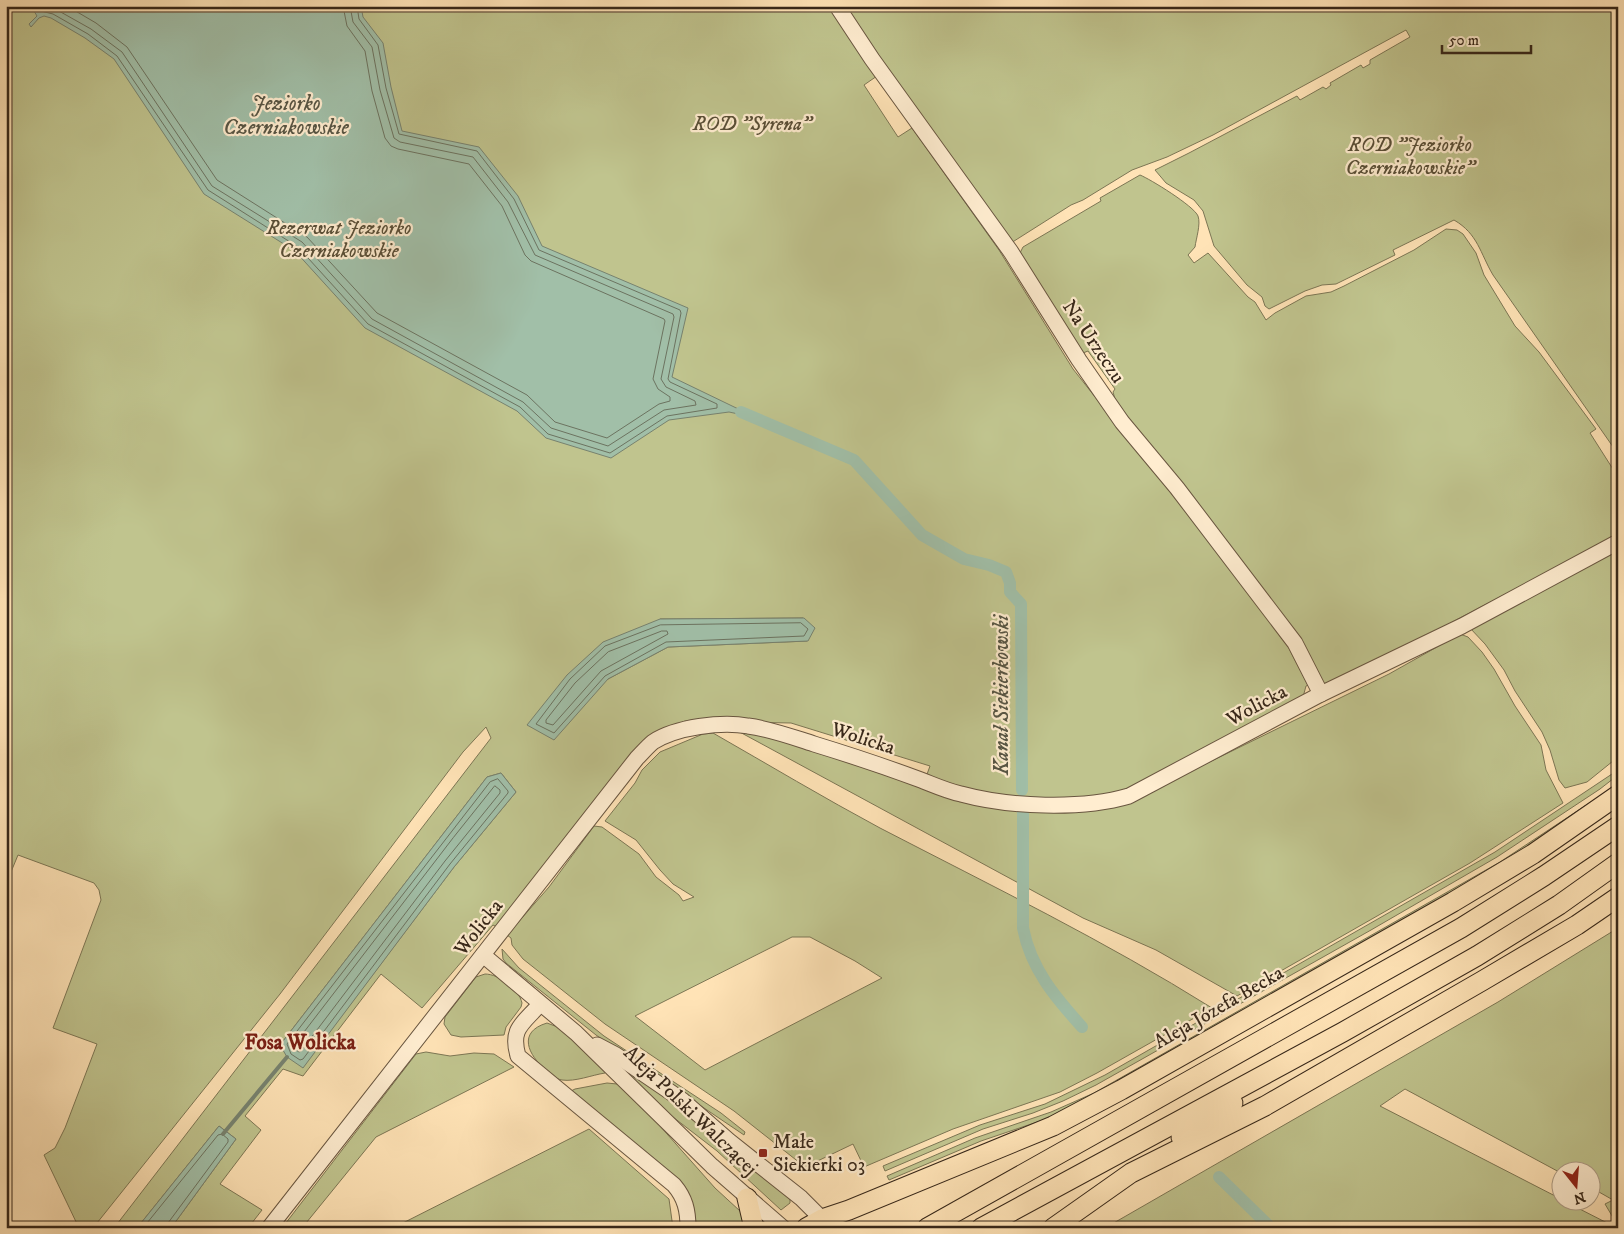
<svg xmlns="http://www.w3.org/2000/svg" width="1624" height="1234" viewBox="0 0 1624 1234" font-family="'IM FELL DW Pica',serif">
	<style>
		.green { fill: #c0c48e; stroke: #7c7654; fill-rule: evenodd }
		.water { fill: #a1bfa8; stroke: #77826f }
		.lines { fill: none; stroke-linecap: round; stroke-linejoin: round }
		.shore { stroke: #6c7360; stroke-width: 1 }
		.stream { stroke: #77826f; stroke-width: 4 }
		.canal { stroke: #a1bfa8; stroke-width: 12 }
		.minor-casing { stroke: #695640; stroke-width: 17 }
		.major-casing { stroke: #372719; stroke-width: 21 }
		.minor { stroke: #ffedd0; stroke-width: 15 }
		.major { stroke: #ffe3b6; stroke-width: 19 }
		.poi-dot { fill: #8f2418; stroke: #ffedd0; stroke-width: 2 }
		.labels { text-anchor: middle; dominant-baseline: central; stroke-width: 4.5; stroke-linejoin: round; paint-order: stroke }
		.park-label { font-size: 20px; font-style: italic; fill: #594e36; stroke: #ffedd0 }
		.street-label { font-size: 20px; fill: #372719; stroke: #ffedd0 }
		.poi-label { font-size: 20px; fill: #372719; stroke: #ffedd0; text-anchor: start }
		.water-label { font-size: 21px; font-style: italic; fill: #575544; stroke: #ffedd0 }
		.neighbourhood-label { font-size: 21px; font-weight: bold; fill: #7a1f14; stroke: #ffedd0 }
	</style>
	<rect width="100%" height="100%" fill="#ffe3b6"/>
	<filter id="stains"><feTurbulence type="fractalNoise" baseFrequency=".004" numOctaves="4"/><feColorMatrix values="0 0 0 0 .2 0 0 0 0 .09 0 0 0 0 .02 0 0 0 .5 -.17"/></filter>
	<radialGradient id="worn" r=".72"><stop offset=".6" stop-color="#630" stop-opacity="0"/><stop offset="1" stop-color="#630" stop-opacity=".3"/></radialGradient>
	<g class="green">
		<path d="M 6,6 L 832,6 L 877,76 L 864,85 L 898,137 L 912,128 L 999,250 L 1073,369 L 1280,631 L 1308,685 L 1306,686 L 1303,697 L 1112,797 L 1015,799 L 995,796 L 926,777 L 930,766 L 791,723 L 685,721 L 668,729 L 654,733 L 642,744 L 497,927 L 493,925 L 422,1008 L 381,974 L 303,1076 L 283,1069 L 245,1116 L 261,1130 L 220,1184 L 262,1210 L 248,1228 L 171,1228 L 236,1139 L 219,1126 L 137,1228 L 114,1228 L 491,738 L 486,727 L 463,752 L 280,994 L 93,1228 L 79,1228 L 44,1155 L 55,1148 L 65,1128 L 97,1044 L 53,1028 L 101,900 L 99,890 L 94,883 L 18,855 L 6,884 ZM 803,618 L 807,641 L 668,647 L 608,679 L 660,619 ZM 501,773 L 516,792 L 454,867 L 303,1067 L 280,1045 L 487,777 Z"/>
		<path d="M 851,6 L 1618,6 L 1618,454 L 1493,275 C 1480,253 1478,234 1454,220 L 1393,250 L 1395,255 L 1336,284 L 1322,285 L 1305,291 L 1269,309 L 1265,306 L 1262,297 L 1247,285 L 1214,246 L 1203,211 L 1194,200 L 1166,183 L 1155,170 L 1189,153 L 1297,96 L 1300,100 L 1323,87 L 1326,89 L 1331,85 L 1330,83 L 1361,65 L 1363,68 L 1370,64 L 1370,60 L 1410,37 L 1406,30 L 1213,135 L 1167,157 L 1132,170 L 1083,200 L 1071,205 L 1011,243 L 845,10 Z"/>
		<path d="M 1140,175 C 1150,179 1194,206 1198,216 C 1201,224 1196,239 1195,247 L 1188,255 L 1194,263 L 1208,253 L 1248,297 L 1255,302 L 1266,320 L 1275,313 L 1306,296 L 1331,292 L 1344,286 L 1414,250 L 1446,229 L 1457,230 L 1463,234 L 1476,253 L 1484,275 L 1515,326 L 1539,352 L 1596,429 L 1590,433 L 1618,477 L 1618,535 L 1323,690 L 1115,399 L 1113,392 L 1115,389 L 1088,351 L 1083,353 L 1019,255 L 1023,247 L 1101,201 L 1100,198 Z"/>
		<polygon points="1618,547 1618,757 1587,782 1565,788 1559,780 1550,750 1542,732 1515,691 1504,670 1485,644 1470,628"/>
		<polygon points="1460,634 1468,637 1482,652 1494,669 1515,706 1541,745 1546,770 1563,803 1470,863 1237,996 1156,950 1083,918 736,730 755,733 1018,808 1138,797 1389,674"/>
		<path d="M 713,733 C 769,765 824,798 880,828 C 992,886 1105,941 1212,1008 L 1097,1073 L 1060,1092 L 953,1129 L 864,1167 L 853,1144 L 805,1167 L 734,1111 L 605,1024 L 523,959 L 512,945 L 511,938 L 507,935 L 549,887 L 594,826 L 602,827 L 639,854 L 656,877 L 679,895 L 683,901 L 694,897 L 673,884 L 660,870 L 636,840 L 605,821 L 635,783 L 642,770 L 660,752 L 703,734 ZM 792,937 L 810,937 L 855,961 L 882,978 L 705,1070 L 635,1016 Z"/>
		<polygon points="1618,770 1618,775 1600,789 1497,857 1371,930 1096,1085 1063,1101 1033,1113 983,1129 885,1171 883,1166 980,1125 1045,1104 1105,1075 1495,852"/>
		<polygon points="1618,783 1618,790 1540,842 1292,987 1052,1117 981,1141 889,1180 887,1176 975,1138 1051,1112 1094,1093 1500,862 1603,794"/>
		<polygon points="1618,928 1618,1226 1605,1204 1613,1200 1592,1188 1592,1172 1561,1173 1405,1089 1380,1106 1561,1199 1562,1202 1566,1202 1617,1228 1105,1228 1498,1002"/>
		<polygon points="502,949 519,968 604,1036 721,1113 745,1132 744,1135 596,1035 506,963 503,959"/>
		<path d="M 485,974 C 499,974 519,989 522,1003 L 521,1007 L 506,1027 L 504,1035 L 461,1037 L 451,1035 L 444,1024 L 445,1017 L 476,977 Z"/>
		<path d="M 547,1023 L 563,1029 L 608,1068 L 605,1073 C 592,1075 575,1082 562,1080 C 555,1079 551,1074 546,1070 C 528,1055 517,1032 547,1023 Z"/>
		<polygon points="426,1052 450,1056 474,1053 494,1054 514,1067 376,1137 302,1228 282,1228 416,1054"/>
		<polygon points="618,1063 693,1116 727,1149 790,1199 790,1203 781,1210 717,1151 647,1097"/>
		<path d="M 607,1083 L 617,1084 L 628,1090 L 715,1188 L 740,1211 L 750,1228 L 695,1228 C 696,1212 691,1199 684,1185 L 571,1091 L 575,1089 Z"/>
		<polygon points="589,1129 669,1199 673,1228 393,1228"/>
	</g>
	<g class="water">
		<polygon points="31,6 361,6 363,17 383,43 391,87 402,131 479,147 518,196 542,246 688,308 672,377 757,418 729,412 669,420 611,458 546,438 517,411 365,328 295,251 204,194 114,59 85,38 51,18 44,16 39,18 31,27 29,24 37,16"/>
		<polygon points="804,618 815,628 808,641 668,647 608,679 554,740 527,725 567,675 603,642 660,619"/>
		<polygon points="501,773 516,792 454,867 303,1068 287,1057 280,1045 487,777"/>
		<polygon points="219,1126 236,1139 171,1228 137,1228"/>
	</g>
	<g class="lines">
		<g class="shore">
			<polyline points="37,6 41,11 53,14 88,34 117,56 208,190 298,247 368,324 520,407 548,434 610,453 667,416 717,408 717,404 670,382 668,379 681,313 680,310 539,250 514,199 477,151 399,134 386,88 378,45 359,19 357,6"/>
			<polyline points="50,6 91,29 122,52 212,186 302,242 372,319 523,402 551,428 608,446 664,410 696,405 695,401 666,387 661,379 674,317 673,314 535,255 508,202 473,157 400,142 394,138 380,90 372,47 353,22 350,6"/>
			<polyline points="67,6 96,23 127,47 217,180 307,237 377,313 527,395 555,422 607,438 659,404 670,401 670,397 658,389 653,379 665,321 664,319 531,261 525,255 502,206 469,164 398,149 391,146 385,138 372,91 365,51 347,26 343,6"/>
			<polygon points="801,623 808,629 804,636 666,642 605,676 554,733 536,724 570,679 605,646 660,625"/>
			<polygon points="662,631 667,631 668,634 601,671 553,725 546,723 546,720 575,683 608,652"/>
			<polygon points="498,779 508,791 508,793 450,864 303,1059 300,1060 291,1054 287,1044 490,782"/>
			<polygon points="495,786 500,790 500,793 445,861 301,1051 299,1052 296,1050 294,1045 453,838"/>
			<polyline points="143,1228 218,1135 222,1134 228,1139 228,1142 168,1223 167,1228"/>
		</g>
		<polyline class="stream" points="223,1134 287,1057"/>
		<g class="canal">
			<polyline points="741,412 854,460 922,535 964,559 989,565 1006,572 1010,583 1010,592 1021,604 1022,790"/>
			<path d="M 1023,813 L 1023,928 C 1031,969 1055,997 1082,1027"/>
			<polyline points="1219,1177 1271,1228"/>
		</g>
		<g class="minor-casing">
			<g id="minor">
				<polyline points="837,6 872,59 1011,252 1079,360 1122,422 1177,488 1295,643 1321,694"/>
				<polyline points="483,955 576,1033 712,1166 783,1228"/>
				<path d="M 540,1004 C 523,1024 510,1028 518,1056 L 674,1185 C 685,1198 688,1210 688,1228"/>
				<polyline points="597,1045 616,1055 682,1100 729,1141 801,1198 822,1219"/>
				<path d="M 269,1228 L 637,758 C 642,753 647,747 653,742 C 676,727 722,721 748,726 C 771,729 792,737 814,744 C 850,755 886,767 921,780 C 934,785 947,791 961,794 C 1009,807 1081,810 1129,796 L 1321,694 L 1462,626 L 1618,542"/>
			</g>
		</g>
		<g class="major-casing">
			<g id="major">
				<polyline points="1181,1137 1233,1103"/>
				<polyline points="747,1198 754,1228"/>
				<polyline points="806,1228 822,1219 849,1210 1053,1126 1121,1090 1453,902 1533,854 1618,795"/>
				<polyline points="927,1228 1461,928 1544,876 1618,826"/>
				<polyline points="981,1228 1343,1032 1477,956 1559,905 1618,863"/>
				<polyline points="1053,1228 1131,1173 1265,1106 1482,981 1577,925 1618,897"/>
			</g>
		</g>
		<use href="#minor" class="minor"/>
		<use href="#major" class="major"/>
	</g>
	<rect class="poi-dot" x="758" y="1148" width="10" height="10" rx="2.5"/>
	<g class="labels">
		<g class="park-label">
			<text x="752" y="124">ROD "Syrena"</text>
			<text x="1410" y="145">ROD "Jeziorko<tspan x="1410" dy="23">Czerniakowskie"</tspan></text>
			<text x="339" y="228">Rezerwat Jeziorko<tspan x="339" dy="23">Czerniakowskie</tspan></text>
		</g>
		<g class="street-label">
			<text transform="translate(1093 342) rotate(56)">Na Urzeczu</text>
			<text transform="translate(1257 706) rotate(-28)">Wolicka</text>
			<text transform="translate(863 739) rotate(18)">Wolicka</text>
			<text transform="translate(479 928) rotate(-52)">Wolicka</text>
			<text transform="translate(1219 1008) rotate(-30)">Aleja Józefa Becka</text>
			<text transform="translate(690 1111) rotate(44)">Aleja Polski Walczącej</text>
		</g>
		<g class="poi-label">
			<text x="773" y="1142">Małe<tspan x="773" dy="23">Siekierki 03</tspan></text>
		</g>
		<g class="water-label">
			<text x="286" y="104">Jeziorko<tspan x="286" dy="24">Czerniakowskie</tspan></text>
			<text transform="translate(1002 695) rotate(-90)">Kanał Siekierkowski</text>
		</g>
		<g class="neighbourhood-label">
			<text x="300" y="1043">Fosa Wolicka</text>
		</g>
	</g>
	<rect width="1624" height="1234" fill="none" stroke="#ffe3b6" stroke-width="25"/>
	<rect x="8" y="8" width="1609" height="1219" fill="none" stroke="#372719" stroke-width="2.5"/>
	<rect x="12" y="12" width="1599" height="1209" fill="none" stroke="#372719"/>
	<g transform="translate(1576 1186) rotate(163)"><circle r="24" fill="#ffedd0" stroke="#af9e87"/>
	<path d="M0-4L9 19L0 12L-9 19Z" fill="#8f2418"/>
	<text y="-8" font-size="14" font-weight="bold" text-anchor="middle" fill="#372719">N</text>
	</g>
	<path d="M1442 45v8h89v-8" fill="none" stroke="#372719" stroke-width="2.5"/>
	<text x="1449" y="45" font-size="15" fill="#372719" stroke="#ffedd0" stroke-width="4" paint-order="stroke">50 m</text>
	<rect width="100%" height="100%" filter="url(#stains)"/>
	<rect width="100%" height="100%" fill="url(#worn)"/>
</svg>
